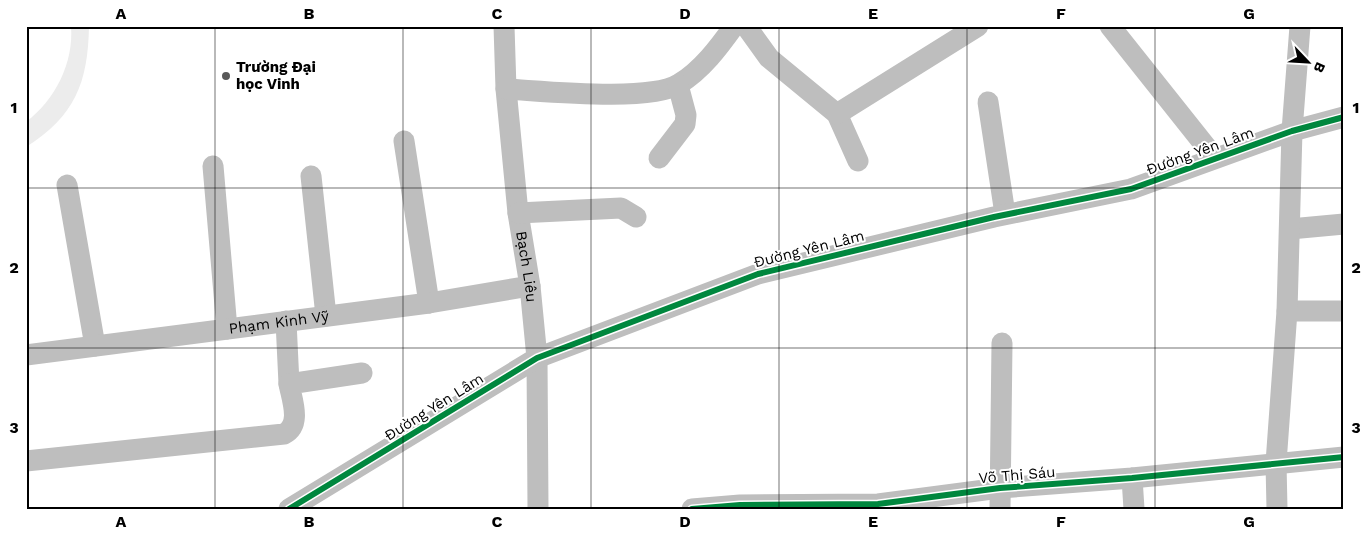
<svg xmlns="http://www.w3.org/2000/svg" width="1370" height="535" viewBox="0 0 1370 535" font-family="'Work Sans',sans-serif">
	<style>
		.green { fill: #ececec }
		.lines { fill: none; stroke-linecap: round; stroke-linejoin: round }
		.minor { stroke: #bebebe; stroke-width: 21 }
		.cycleway-casing { stroke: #fff; stroke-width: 9 }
		.cycleway { stroke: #00873e; stroke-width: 6 }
		.grid { fill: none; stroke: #000; stroke-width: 1; stroke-opacity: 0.55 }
		.poi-dot { fill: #595959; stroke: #fff; stroke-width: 2 }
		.labels { text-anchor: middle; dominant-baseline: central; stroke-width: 4; stroke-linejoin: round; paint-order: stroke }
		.poi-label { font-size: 15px; font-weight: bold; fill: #000; stroke: #fff; text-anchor: start }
		.street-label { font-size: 15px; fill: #000; stroke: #fff }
		.neatline { fill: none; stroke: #000; stroke-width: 2 }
		.grid-label { font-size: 16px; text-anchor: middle; font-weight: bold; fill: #000 }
	</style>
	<rect width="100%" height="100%" fill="#fff"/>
	<path class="green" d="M 71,26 L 89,26 C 88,83 75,116 26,147 L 26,122 C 55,100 74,63 71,26 Z"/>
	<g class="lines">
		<g class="minor">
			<path id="s1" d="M 504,26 L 506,89 L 518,213 L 530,286 L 537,358 L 538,509"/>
			<polyline points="746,26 769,58 837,114 858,161"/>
			<polyline points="1110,26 1215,158"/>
			<path d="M 506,89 C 544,91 650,102 679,84 C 702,70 719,47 734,26"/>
			<polyline points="988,102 1005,214"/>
			<polyline points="837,114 978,26"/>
			<polyline points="404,141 429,303"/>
			<polyline points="659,158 685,124 686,115 678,85"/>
			<polyline points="213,166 227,329"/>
			<polyline points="311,176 326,316"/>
			<polyline points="67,185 95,346"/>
			<polyline points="518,213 621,208 636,217"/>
			<polyline points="1290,229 1344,224"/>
			<polyline points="1287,311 1344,311"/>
			<polyline points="286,321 289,384"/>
			<path id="s2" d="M 26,355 L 429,303 L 530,286"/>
			<path d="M 26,461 L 284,434 C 302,425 292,400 289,384 L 362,373"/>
			<polyline points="1132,478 1134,509"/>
			<polyline points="289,509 537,358 758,274 994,217 1131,189 1292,131 1344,117"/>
			<polyline points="692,509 740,505 878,504 1000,488 1132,478 1344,457"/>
			<polyline points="1000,509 1002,343"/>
			<polyline points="1277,509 1276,463 1287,311 1292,131 1300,26"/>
		</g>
		<g class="cycleway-casing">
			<g id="cycleway">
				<polyline points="289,509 537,358 758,274 994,217 1131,189 1292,131 1344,117"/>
				<polyline points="692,509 740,505 878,504 1000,488 1132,478 1344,457"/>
			</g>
		</g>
		<use href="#cycleway" class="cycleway"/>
	</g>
	<path class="grid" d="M 215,26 L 215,509M 403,26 L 403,509M 591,26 L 591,509M 779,26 L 779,509M 967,26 L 967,509M 1155,26 L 1155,509M 26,188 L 1344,188M 26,348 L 1344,348"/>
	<circle class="poi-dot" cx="226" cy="76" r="5"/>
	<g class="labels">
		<g class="poi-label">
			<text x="236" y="67">Trường Đại<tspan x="236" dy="17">học Vinh</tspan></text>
		</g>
		<g class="street-label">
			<text transform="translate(1200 151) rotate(-20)">Đường Yên Lâm</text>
			<text transform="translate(809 249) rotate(-14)">Đường Yên Lâm</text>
			<text stroke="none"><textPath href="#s1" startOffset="242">Bạch Liêu</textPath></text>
			<text stroke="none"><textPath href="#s2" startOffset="255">Phạm Kinh Vỹ</textPath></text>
			<text transform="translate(434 407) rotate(-32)">Đường Yên Lâm</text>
			<text transform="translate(1017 475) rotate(-5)">Võ Thị Sáu</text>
		</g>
	</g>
	<rect width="1370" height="535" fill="none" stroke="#ffffff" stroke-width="55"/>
	<g transform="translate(1308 62) rotate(115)" stroke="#ffffff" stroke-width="4" paint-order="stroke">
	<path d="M0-4L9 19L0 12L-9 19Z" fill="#000000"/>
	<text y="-8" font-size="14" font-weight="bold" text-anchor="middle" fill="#000000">B</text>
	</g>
	<rect x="28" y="28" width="1314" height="480" class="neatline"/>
	<g class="grid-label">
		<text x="121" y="19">A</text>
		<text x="309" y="19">B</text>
		<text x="497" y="19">C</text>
		<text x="685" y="19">D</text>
		<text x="873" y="19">E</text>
		<text x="1061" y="19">F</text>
		<text x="1249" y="19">G</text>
		<text x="14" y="113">1</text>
		<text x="1356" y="113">1</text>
		<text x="14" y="273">2</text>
		<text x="1356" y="273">2</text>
		<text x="14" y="433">3</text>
		<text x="1356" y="433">3</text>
		<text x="121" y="527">A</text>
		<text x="309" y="527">B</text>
		<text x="497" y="527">C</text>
		<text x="685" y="527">D</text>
		<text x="873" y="527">E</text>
		<text x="1061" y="527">F</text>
		<text x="1249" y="527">G</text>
	</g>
</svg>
